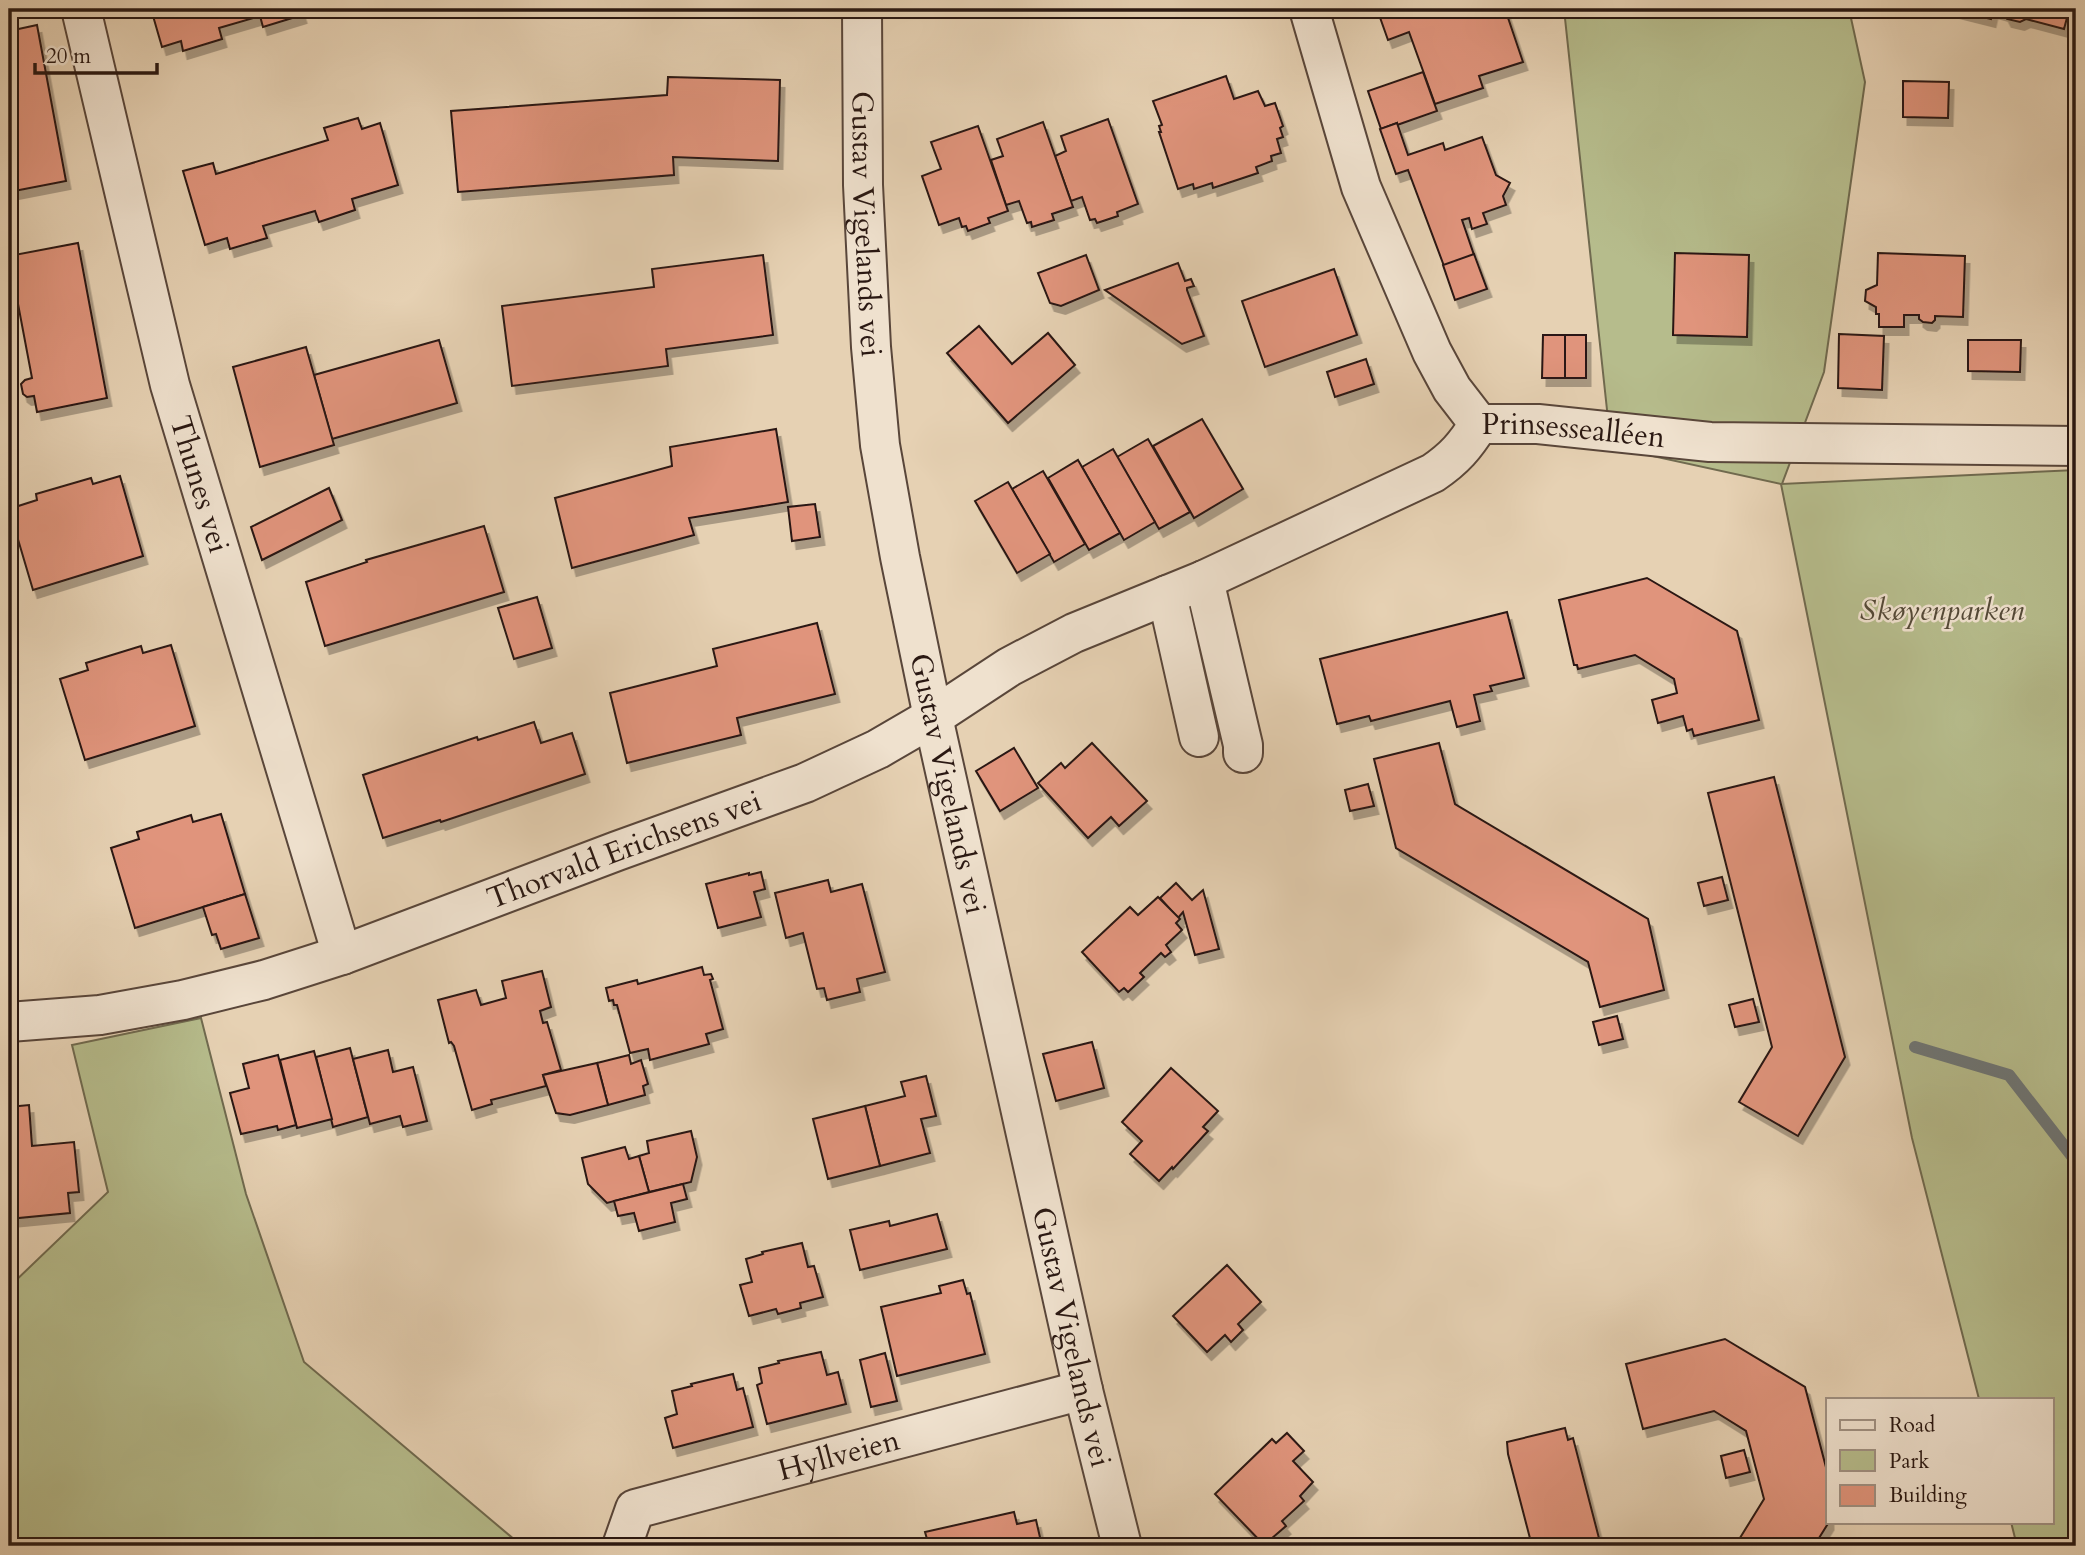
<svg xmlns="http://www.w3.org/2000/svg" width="2085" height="1555" viewBox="0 0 2085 1555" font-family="Cardo,serif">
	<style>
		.green { fill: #b6bc8c; stroke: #706a4f; stroke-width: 2 }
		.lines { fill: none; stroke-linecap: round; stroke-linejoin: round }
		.stream { stroke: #6e7676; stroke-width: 12 }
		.building { fill: #e0947b; stroke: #2a1812; stroke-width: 2; filter: url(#shadow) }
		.minor-casing { stroke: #59463a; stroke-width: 42 }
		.minor { stroke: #efe1ce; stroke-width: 38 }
		.labels { text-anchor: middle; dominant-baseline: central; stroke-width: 5; stroke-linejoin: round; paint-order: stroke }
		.street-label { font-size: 30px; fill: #2a1812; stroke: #efe1ce }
		.park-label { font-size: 30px; font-style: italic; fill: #544937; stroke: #efe1ce }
	</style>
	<defs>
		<filter id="shadow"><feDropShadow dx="4.5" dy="8" stdDeviation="0" flood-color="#0004"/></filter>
	</defs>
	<rect width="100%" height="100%" fill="#e6d1b3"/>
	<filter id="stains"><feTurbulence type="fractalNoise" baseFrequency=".00286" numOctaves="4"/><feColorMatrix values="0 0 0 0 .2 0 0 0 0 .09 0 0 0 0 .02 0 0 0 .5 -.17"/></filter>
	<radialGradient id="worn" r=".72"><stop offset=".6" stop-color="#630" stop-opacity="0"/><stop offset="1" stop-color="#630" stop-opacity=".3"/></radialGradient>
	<g class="green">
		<polygon points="1564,9 1849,9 1865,82 1824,372 1782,484 2076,470 2076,1546 2017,1546 2011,1522 2052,1522 2052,1399 1979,1399 1912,1138 1781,484 1611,447"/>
		<polygon points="201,1018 246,1194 304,1362 522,1546 9,1546 9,1287 108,1192 72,1045"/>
	</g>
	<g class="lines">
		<polyline class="stream" points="1915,1047 2009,1075 2075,1160 2076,1169"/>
	</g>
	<g class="building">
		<polygon points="151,9 300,9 302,15 263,27 260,16 219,28 222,39 183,51 181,41 162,47"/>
		<polygon points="1377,9 1493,9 1494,11 1505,9 1523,62 1479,76 1483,88 1435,104 1409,32 1388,40"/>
		<polygon points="1951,9 2076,9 2076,16 2068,14 2064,29 2026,19 2020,22 2007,19 2004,13 1993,10 1991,19"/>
		<polygon points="37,25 66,181 9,192 9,31"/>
		<polygon points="1423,72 1437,111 1397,125 1397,123 1381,129 1368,91"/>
		<polygon points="1226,76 1234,99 1258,91 1265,106 1275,103 1283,126 1280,128 1283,137 1277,139 1281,153 1271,156 1272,161 1256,167 1258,173 1213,188 1212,183 1194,189 1193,184 1178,189 1159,132 1161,132 1159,126 1162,125 1153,101"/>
		<polygon points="668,77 780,80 778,161 673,157 674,175 458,192 451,111 667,95"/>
		<polygon points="1903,81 1949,82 1948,118 1903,117"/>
		<polygon points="358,118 362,129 380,123 398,185 352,199 355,210 319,222 315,211 263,226 267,238 230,249 227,238 205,245 183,171 213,163 216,174 328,140 324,128"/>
		<polygon points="1108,119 1138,204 1117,212 1118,216 1097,223 1095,219 1090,220 1082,197 1071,201 1055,156 1066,151 1061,136"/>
		<polygon points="1043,122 1073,207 1052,214 1054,220 1032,227 1031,222 1027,223 1019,201 1006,205 991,160 1003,156 997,139"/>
		<polygon points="1397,123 1408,155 1443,143 1445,150 1482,137 1496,175 1510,183 1503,196 1506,205 1483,213 1487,224 1472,229 1469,218 1462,220 1474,255 1444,266 1408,170 1396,174 1380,129"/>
		<polygon points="978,126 1008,211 988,218 990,223 968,231 966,226 962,227 959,218 939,225 922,176 941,169 931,142"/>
		<polygon points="78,243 107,398 37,412 34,396 27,397 23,394 21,384 25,380 32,378 15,288 9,288 9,256"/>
		<polygon points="1675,253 1749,255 1747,337 1673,335"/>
		<polygon points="1878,253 1965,256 1963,317 1935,316 1935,320 1932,323 1923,322 1919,319 1919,315 1904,315 1904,327 1879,327 1879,314 1876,314 1876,307 1865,301 1866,290 1877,285"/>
		<polygon points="1474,254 1487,289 1455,300 1443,265"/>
		<polygon points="763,255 773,335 666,349 668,366 512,386 502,306 654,287 652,269"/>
		<polygon points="1086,255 1099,290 1061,306 1050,303 1038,273"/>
		<polygon points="1178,263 1185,281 1191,279 1194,286 1187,288 1187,290 1204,336 1182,344 1105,290"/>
		<polygon points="1334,269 1357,335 1265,367 1242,301"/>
		<polygon points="979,326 1012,364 1048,333 1075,365 1008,423 947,353"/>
		<polygon points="1839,334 1884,336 1882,390 1838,388"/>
		<polygon points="1543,335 1565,335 1565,378 1542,378"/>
		<rect x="1565" y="335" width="21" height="43"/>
		<polygon points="439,340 457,403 332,439 314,375"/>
		<polygon points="1968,340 2021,340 2020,372 1968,371"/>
		<polygon points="306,347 334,445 260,467 233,367"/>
		<polygon points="1366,359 1374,384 1335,397 1327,372"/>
		<polygon points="1202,419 1243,489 1194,518 1153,446"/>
		<polygon points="776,429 788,502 689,518 694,535 572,568 555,498 672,466 670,447"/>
		<polygon points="1148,439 1190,512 1159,529 1117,457"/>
		<polygon points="1113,449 1155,522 1124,540 1082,467"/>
		<polygon points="1078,460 1120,533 1089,550 1048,478"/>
		<polygon points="1043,471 1085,544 1054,562 1012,489"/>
		<polygon points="120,476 143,556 33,590 9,509 37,500 36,494 91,478 93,484"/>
		<polygon points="1008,482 1050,554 1017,573 975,501"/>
		<polygon points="329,488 342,520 262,560 251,527"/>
		<polygon points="815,504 820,537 792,541 788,507"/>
		<polygon points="484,526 504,592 325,646 306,582 367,562 366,560"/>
		<polygon points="1647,578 1737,631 1759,720 1694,736 1692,729 1687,731 1683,716 1658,723 1652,700 1677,693 1674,679 1635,655 1578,669 1577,665 1574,665 1559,600"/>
		<polygon points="537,597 552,648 514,659 498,608"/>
		<polygon points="1507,612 1524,678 1490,686 1492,691 1474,695 1480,721 1457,727 1450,701 1371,721 1369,716 1337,724 1320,659"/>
		<polygon points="817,623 835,694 737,718 741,735 627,763 610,693 717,666 713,649"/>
		<polygon points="171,645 195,726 85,760 60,679 88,670 86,663 141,646 143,653"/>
		<polygon points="534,722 541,743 572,733 585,774 441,822 440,820 383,838 363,775 477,737 478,740"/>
		<polygon points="1092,743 1147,801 1119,826 1111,817 1088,838 1038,783 1061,763 1065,768"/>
		<polygon points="1439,743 1455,804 1648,919 1664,990 1600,1007 1588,962 1396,848 1374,759"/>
		<polygon points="1014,748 1038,788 1000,811 976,771"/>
		<polygon points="1774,777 1845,1057 1798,1136 1739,1102 1772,1047 1708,793"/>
		<polygon points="1368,784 1374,806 1350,811 1345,790"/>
		<polygon points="221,814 245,894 135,928 111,848 139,839 137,832 191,815 193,822"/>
		<polygon points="761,872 765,889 754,892 761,917 718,928 706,884 749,873 749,875"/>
		<polygon points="1722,877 1728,900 1704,906 1698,883"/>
		<polygon points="828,880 831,892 862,884 885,972 857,979 860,992 827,1000 824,988 817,989 803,933 786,938 775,893"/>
		<polygon points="1176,883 1192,900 1203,890 1219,949 1195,955 1183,912 1178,918 1160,898"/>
		<polygon points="245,894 259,938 221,949 216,934 212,935 203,907"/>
		<polygon points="1158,897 1180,919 1176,923 1182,930 1166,945 1171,952 1165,957 1161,953 1140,973 1144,977 1128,992 1124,988 1119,992 1082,952 1130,907 1138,915"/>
		<polygon points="702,967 704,975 711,974 713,979 710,980 723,1029 706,1034 709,1044 650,1060 648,1049 630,1053 617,1005 614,1005 613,1000 609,1001 606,988 637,980 638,984"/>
		<polygon points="542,971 551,1007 540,1011 543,1023 547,1022 561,1070 543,1075 546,1086 491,1100 492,1104 472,1110 454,1046 451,1042 449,1043 438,1000 476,990 481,1005 506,998 502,981"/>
		<polygon points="1753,999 1759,1022 1735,1027 1729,1005"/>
		<polygon points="1617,1016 1623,1039 1599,1045 1593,1022"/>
		<polygon points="1092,1042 1104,1088 1056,1101 1043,1054"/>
		<polygon points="350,1048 368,1117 333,1127 316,1057"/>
		<polygon points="388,1050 393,1072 413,1067 427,1121 403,1127 400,1116 370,1124 353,1059"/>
		<polygon points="314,1051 332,1119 297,1128 280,1060"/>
		<polygon points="278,1055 296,1125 278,1130 277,1126 241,1134 230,1093 249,1088 243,1064"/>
		<polygon points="629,1055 631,1064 641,1060 648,1084 643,1086 645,1095 608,1105 597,1063"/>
		<polygon points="597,1063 608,1105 570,1115 556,1113 543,1075"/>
		<polygon points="1171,1068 1218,1111 1203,1127 1208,1131 1173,1169 1172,1167 1159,1181 1130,1154 1142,1141 1122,1122"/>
		<polygon points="926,1076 936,1116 921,1119 930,1153 880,1166 865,1106 905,1096 901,1082"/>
		<polygon points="29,1105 32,1146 74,1142 79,1192 68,1193 70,1213 9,1219 9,1228 9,1107"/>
		<polygon points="865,1106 880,1166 828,1179 813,1119"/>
		<polygon points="691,1131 697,1157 691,1182 649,1192 639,1156 649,1153 647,1141"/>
		<polygon points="625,1147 629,1159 639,1156 649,1192 607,1203 588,1184 582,1158"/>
		<polygon points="683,1184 687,1199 671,1203 675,1222 639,1231 634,1213 618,1216 614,1201"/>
		<polygon points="937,1214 947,1249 860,1270 850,1230 889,1221 890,1226"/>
		<polygon points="802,1243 808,1267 814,1266 823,1297 800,1303 801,1308 778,1314 776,1309 749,1316 740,1285 752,1282 746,1259 763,1254 762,1252"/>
		<polygon points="1227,1265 1261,1302 1238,1324 1243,1330 1231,1342 1225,1335 1207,1352 1173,1316"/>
		<polygon points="963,1280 967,1294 970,1293 985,1354 897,1376 881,1307 941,1293 939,1286"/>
		<polygon points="1725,1339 1805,1387 1828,1475 1829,1522 1814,1546 1735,1546 1764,1499 1746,1431 1714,1411 1643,1429 1626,1364"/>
		<polygon points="821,1352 827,1375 838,1372 846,1404 767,1424 757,1385 762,1383 759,1368 779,1363 778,1361"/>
		<polygon points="885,1353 897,1401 871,1407 860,1360"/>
		<polygon points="733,1374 737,1390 743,1388 753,1427 673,1448 665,1418 677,1414 672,1391 692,1386 691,1384"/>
		<polygon points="1565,1428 1568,1440 1573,1438 1601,1546 1532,1546 1508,1454 1507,1442"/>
		<polygon points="1287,1433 1304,1451 1293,1461 1313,1482 1300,1496 1304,1501 1282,1521 1286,1526 1264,1545 1215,1494 1272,1439 1276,1443"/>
		<polygon points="1744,1450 1750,1472 1726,1478 1721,1456"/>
		<polygon points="1014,1512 1017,1524 1036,1520 1042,1546 929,1546 925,1532"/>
	</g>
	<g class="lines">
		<g class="minor-casing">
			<g id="minor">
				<path id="s1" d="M 81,9 L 170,385 L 342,955"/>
				<path id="s2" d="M 862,9 L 863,185 L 871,347 L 880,445 L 900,557 L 933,717 L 1083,1390 L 1122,1546"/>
				<path id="s3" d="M 1309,9 L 1361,187 L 1432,352 L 1452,389 L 1479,424 L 1538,424 L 1710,442 L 2076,446"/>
				<polyline points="1204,580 1243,745 1243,753"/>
				<polyline points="1167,595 1199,737"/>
				<path id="s4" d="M 9,1022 L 100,1015 L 183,1000 L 264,980 L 342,955 L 617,851 L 805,783 L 878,749 L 933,717 L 1009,667 L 1074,633 L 1204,580 L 1433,473 C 1455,458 1465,446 1479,424"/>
				<path id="s5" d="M 622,1546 L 635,1509 L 1083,1390"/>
			</g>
		</g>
		<use href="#minor" class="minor"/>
	</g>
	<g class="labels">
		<g class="street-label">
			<text stroke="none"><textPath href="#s2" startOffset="215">Gustav Vigelands vei</textPath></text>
			<text stroke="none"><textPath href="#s3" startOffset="546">Prinsessealléen</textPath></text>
			<text stroke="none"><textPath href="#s1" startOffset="490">Thunes vei</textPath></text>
			<text stroke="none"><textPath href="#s2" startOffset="782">Gustav Vigelands vei</textPath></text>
			<text stroke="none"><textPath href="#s4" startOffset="642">Thorvald Erichsens vei</textPath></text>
			<text stroke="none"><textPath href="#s2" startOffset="1349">Gustav Vigelands vei</textPath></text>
			<text stroke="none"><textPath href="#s5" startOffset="250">Hyllveien</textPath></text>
		</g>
		<g class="park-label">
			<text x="1942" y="610">Skøyenparken</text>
		</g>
	</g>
	<rect width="2085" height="1555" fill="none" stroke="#e6d1b3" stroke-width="35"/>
	<rect x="10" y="10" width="2064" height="1534" fill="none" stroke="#2a1812" stroke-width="3.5"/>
	<rect x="18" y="18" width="2050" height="1520" fill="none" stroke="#2a1812" stroke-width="2"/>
	<rect x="1826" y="1398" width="228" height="126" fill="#efe1ce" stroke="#a09183" stroke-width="2"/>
	<rect x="1840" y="1420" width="35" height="10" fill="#efe1ce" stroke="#a09183" stroke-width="2"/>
	<text x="1889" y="1432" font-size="21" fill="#2a1812">Road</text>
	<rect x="1840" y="1450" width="35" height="21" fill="#b6bc8c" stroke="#a09183" stroke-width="2"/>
	<text x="1889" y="1468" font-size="21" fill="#2a1812">Park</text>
	<rect x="1840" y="1485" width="35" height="21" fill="#e0947b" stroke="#a09183" stroke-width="2"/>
	<text x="1889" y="1502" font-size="21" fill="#2a1812">Building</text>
	<path d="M35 63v10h122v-10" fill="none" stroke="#2a1812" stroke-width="3.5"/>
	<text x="46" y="63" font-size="21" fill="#2a1812" stroke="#efe1ce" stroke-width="5" paint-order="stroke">20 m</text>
	<rect width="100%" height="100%" filter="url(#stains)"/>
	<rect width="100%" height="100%" fill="url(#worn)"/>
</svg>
